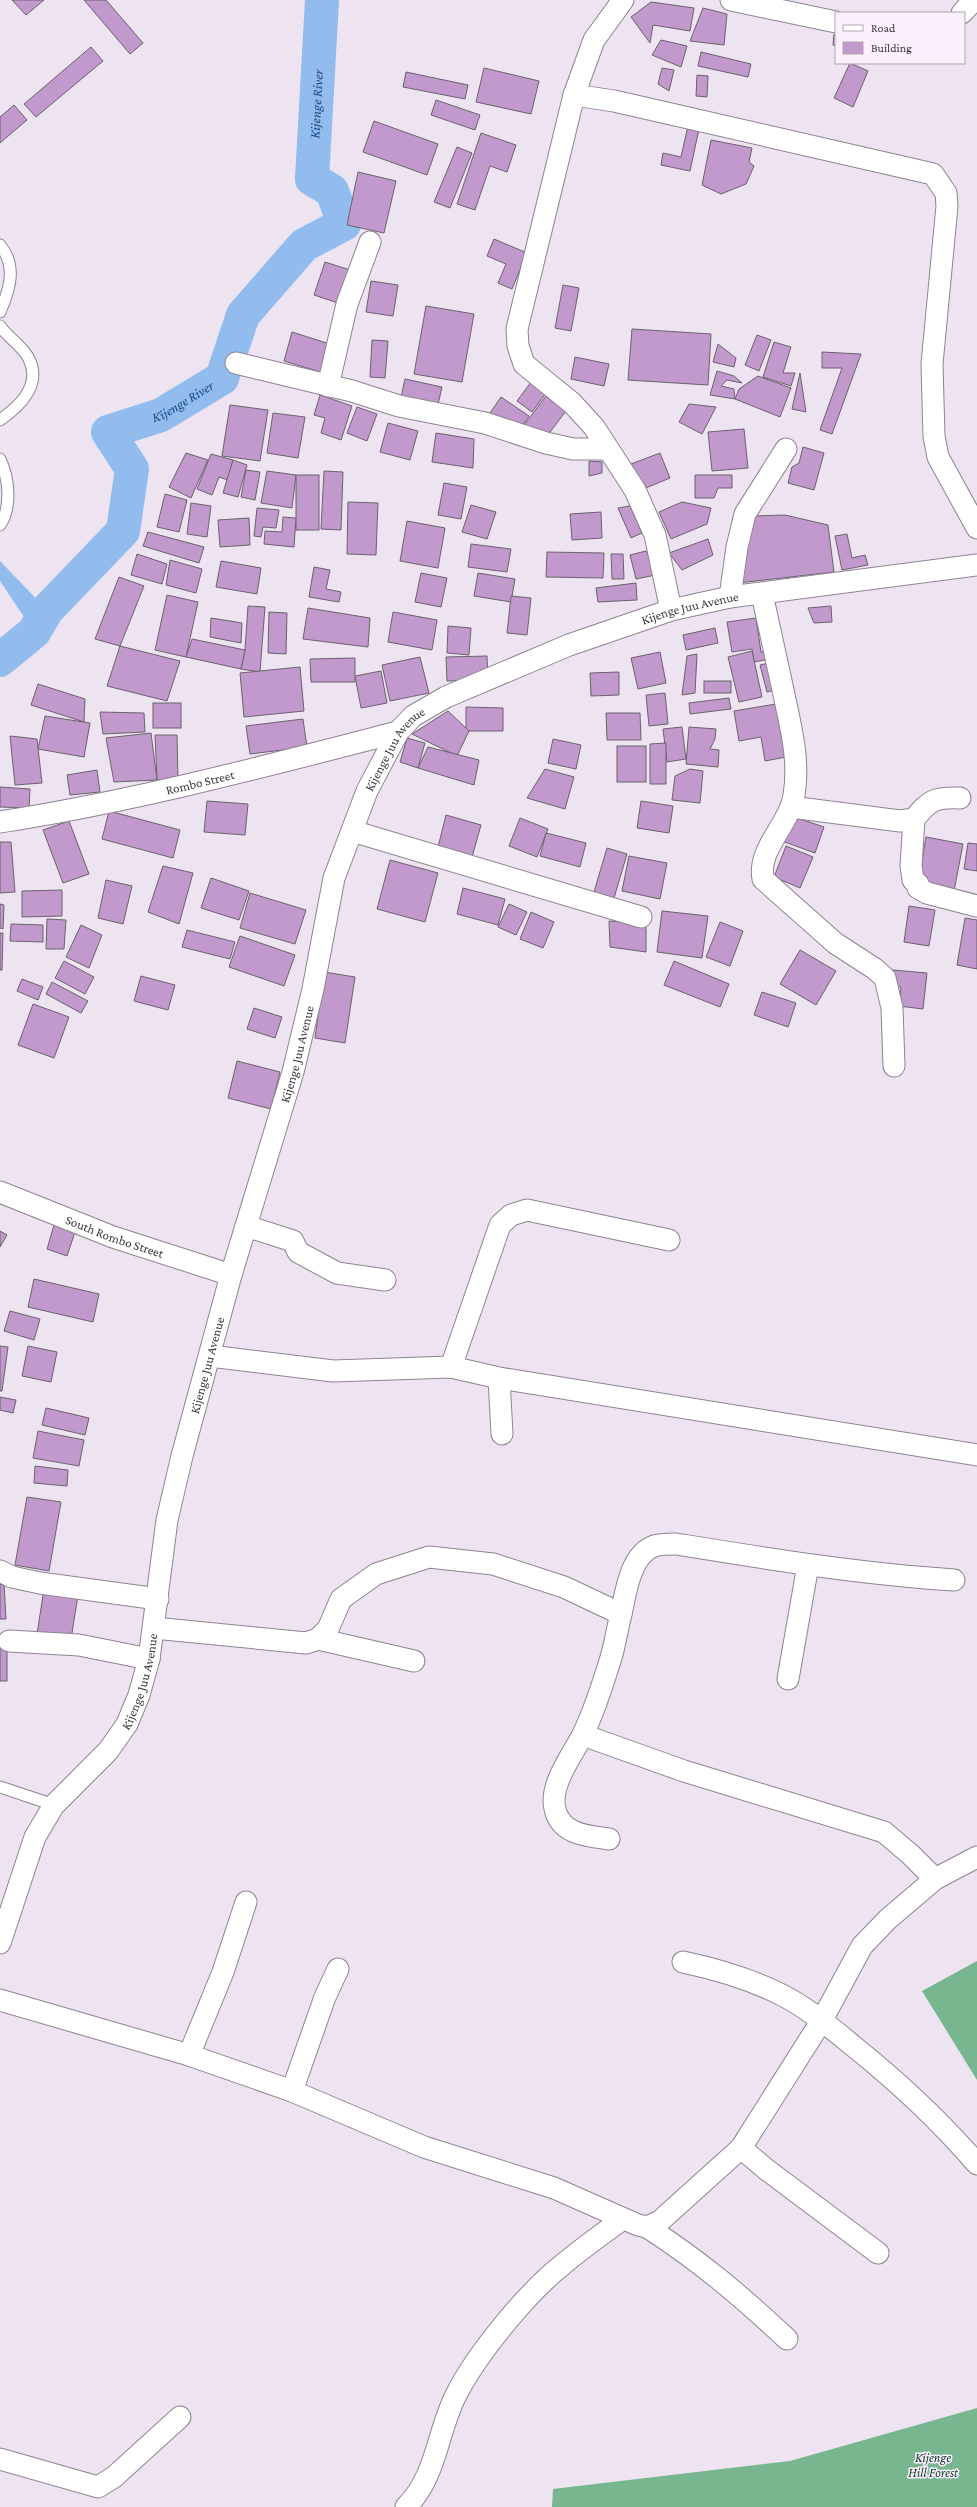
<svg xmlns="http://www.w3.org/2000/svg" width="977" height="2507" viewBox="0 0 977 2507" font-family="'Crimson Pro',serif">
	<style>
		.forest { fill: #78b68f }
		.water { fill: #92bbee }
		.lines { fill: none; stroke-linecap: round; stroke-linejoin: round }
		.river { stroke: #92bbee; stroke-width: 34 }
		.building { fill: #c299cc; stroke: #6b616e }
		.lane-casing { stroke: #8e8491; stroke-width: 13 }
		.street-casing { stroke: #8e8491; stroke-width: 23 }
		.lane { stroke: #fff; stroke-width: 11 }
		.street { stroke: #fff; stroke-width: 21 }
		.labels { text-anchor: middle; dominant-baseline: central; stroke-width: 3; stroke-linejoin: round; paint-order: stroke }
		.street-label { font-size: 13px; fill: #3b373c; stroke: #fcf0ff }
		.park-label { font-size: 13px; font-style: italic; fill: #05391f; stroke: #fcf0ff }
		.water-label { font-size: 14px; font-style: italic; fill: #184e8b; stroke: #fcf0ff }
	</style>
	<rect width="100%" height="100%" fill="#eee3f1"/>
	<g class="forest">
		<polygon points="977,1961 977,2080 922,1991"/>
		<polygon points="977,2408 977,2507 552,2507 553,2489 790,2461"/>
	</g>
	<polygon class="water" points="0,561 47,610 34,632 0,581"/>
	<g class="lines">
		<path class="river" id="s1" d="M 0,660 L 34,632 L 47,610 L 123,531 L 132,469 L 108,432 L 161,415 L 222,378 L 243,315 L 304,245 L 344,224 L 332,191 L 312,179 L 322,0"/>
	</g>
	<g class="building">
		<polygon points="12,0 44,0 26,15"/>
		<polygon points="84,0 106,0 143,43 130,54"/>
		<polygon points="651,2 694,8 690,31 653,25 650,43 631,17"/>
		<polygon points="703,8 727,14 724,45 690,41"/>
		<polygon points="834,34 836,35 836,46 833,45"/>
		<polygon points="661,40 687,46 681,67 652,55"/>
		<polygon points="91,47 103,61 36,117 24,104"/>
		<polygon points="701,52 751,64 748,77 698,66"/>
		<polygon points="850,63 868,71 853,107 834,98"/>
		<polygon points="484,68 539,81 531,114 476,102"/>
		<polygon points="662,68 674,70 669,91 658,84"/>
		<polygon points="406,72 468,85 465,99 403,87"/>
		<polygon points="697,75 708,76 707,97 696,96"/>
		<polygon points="436,100 480,115 475,130 431,115"/>
		<polygon points="14,105 27,120 0,143 0,117"/>
		<polygon points="374,121 438,144 427,175 363,152"/>
		<polygon points="688,126 699,129 690,171 661,165 663,153 681,157"/>
		<polygon points="481,133 516,145 507,172 490,166 475,210 457,204"/>
		<polygon points="711,140 752,148 749,162 754,166 746,184 721,194 702,185"/>
		<polygon points="457,147 472,153 450,208 434,202"/>
		<polygon points="358,172 396,181 384,233 347,225"/>
		<polygon points="494,239 527,253 512,289 498,283 506,264 487,256"/>
		<polygon points="325,262 350,270 338,303 314,295"/>
		<polygon points="371,281 398,285 393,316 366,312"/>
		<polygon points="563,285 579,288 571,331 555,328"/>
		<polygon points="426,306 474,314 462,382 414,374"/>
		<polygon points="632,329 711,334 708,385 628,380"/>
		<polygon points="292,332 336,346 327,374 284,361"/>
		<polygon points="757,335 771,340 759,371 745,365"/>
		<polygon points="372,340 388,341 385,378 370,377"/>
		<polygon points="774,342 791,347 783,373 795,373 791,386 763,377"/>
		<polygon points="718,344 736,358 734,367 713,362"/>
		<polygon points="822,352 861,354 832,434 820,430 842,368 822,368"/>
		<polygon points="575,357 609,364 604,386 571,379"/>
		<polygon points="717,371 734,376 742,383 727,380 721,386 734,389 735,399 710,395"/>
		<polygon points="800,373 806,412 792,409"/>
		<polygon points="758,376 791,388 780,417 735,399 739,389"/>
		<polygon points="534,378 549,389 532,412 517,401"/>
		<polygon points="405,379 442,387 436,413 399,406"/>
		<polygon points="549,392 569,407 544,440 524,425"/>
		<polygon points="320,395 352,406 341,440 321,433 325,418 314,415"/>
		<polygon points="501,397 529,416 516,434 488,416"/>
		<polygon points="689,404 716,407 702,434 679,422"/>
		<polygon points="230,405 268,410 260,461 222,456"/>
		<polygon points="357,407 377,414 367,441 347,433"/>
		<polygon points="273,413 305,417 298,458 267,453"/>
		<polygon points="388,423 418,431 410,460 380,452"/>
		<polygon points="744,429 748,468 712,471 708,432"/>
		<polygon points="436,433 474,439 473,468 432,462"/>
		<polygon points="803,447 824,453 814,490 788,483 792,467 799,463"/>
		<polygon points="186,453 208,460 191,498 169,487"/>
		<polygon points="660,453 670,478 641,490 631,464"/>
		<polygon points="211,454 233,460 228,480 219,477 212,495 197,489"/>
		<polygon points="233,460 247,465 238,497 223,493"/>
		<polygon points="589,461 602,462 602,473 589,476"/>
		<polygon points="246,470 260,472 255,500 241,497"/>
		<polygon points="267,471 296,475 292,508 261,503"/>
		<polygon points="324,471 343,472 341,530 321,529"/>
		<rect x="296" y="475" width="23" height="55"/>
		<polygon points="695,475 732,475 732,488 718,488 714,498 695,498"/>
		<polygon points="444,483 467,487 461,519 438,515"/>
		<polygon points="165,494 187,500 179,532 157,527"/>
		<polygon points="348,502 378,503 376,555 347,554"/>
		<polygon points="682,502 711,508 707,524 671,539 659,512"/>
		<polygon points="191,503 211,506 207,537 187,534"/>
		<polygon points="471,505 496,512 487,539 462,532"/>
		<polygon points="630,506 642,533 631,538 618,508"/>
		<polygon points="257,508 279,510 276,528 263,527 261,537 254,536"/>
		<polygon points="601,512 602,538 572,540 570,514"/>
		<polygon points="785,515 828,525 834,572 738,583 752,516"/>
		<polygon points="283,517 296,518 294,547 264,544 265,531 282,532"/>
		<polygon points="249,518 250,545 220,547 218,520"/>
		<polygon points="407,521 445,528 438,568 400,561"/>
		<polygon points="148,532 204,547 199,563 143,546"/>
		<polygon points="847,534 852,558 865,555 868,565 842,570 835,536"/>
		<polygon points="708,539 713,555 682,570 669,553"/>
		<polygon points="471,544 511,549 507,572 468,567"/>
		<polygon points="646,551 660,574 636,579 630,555"/>
		<polygon points="547,552 604,553 603,578 546,577"/>
		<polygon points="137,554 167,564 162,584 131,575"/>
		<polygon points="611,554 623,554 624,579 612,579"/>
		<polygon points="170,560 202,569 196,593 166,585"/>
		<polygon points="221,561 261,568 257,594 216,587"/>
		<polygon points="314,567 330,570 326,589 341,592 339,602 309,597"/>
		<polygon points="421,573 447,578 441,607 415,602"/>
		<polygon points="478,573 515,579 511,602 474,596"/>
		<polygon points="119,577 144,586 120,646 95,639"/>
		<polygon points="636,583 637,600 598,602 596,588"/>
		<polygon points="167,595 198,602 186,657 155,650"/>
		<polygon points="511,596 531,598 527,635 507,633"/>
		<polygon points="248,606 265,607 260,672 241,669 245,650"/>
		<polygon points="831,606 832,622 814,623 808,608"/>
		<polygon points="308,608 370,618 368,647 303,639"/>
		<polygon points="269,612 287,613 286,654 268,653"/>
		<polygon points="393,612 437,620 432,650 388,642"/>
		<polygon points="211,618 242,623 241,643 210,637"/>
		<polygon points="756,618 761,652 768,651 770,659 754,662 752,649 732,652 727,622"/>
		<polygon points="448,626 471,628 469,655 447,653"/>
		<polygon points="715,628 718,643 686,650 683,635"/>
		<polygon points="192,639 245,650 241,669 186,657"/>
		<polygon points="120,646 180,661 167,701 107,686"/>
		<polygon points="752,651 762,697 739,702 728,657"/>
		<polygon points="660,652 666,683 638,689 631,658"/>
		<polygon points="697,654 695,693 682,695 687,656"/>
		<polygon points="487,656 488,680 447,681 446,657"/>
		<polygon points="420,657 429,693 390,701 382,665"/>
		<polygon points="355,658 355,682 311,682 310,659"/>
		<polygon points="773,662 779,689 767,692 760,665"/>
		<polygon points="300,667 304,711 244,717 240,673"/>
		<polygon points="381,671 387,703 361,708 355,676"/>
		<polygon points="619,672 619,695 591,696 590,673"/>
		<rect x="704" y="681" width="27" height="12"/>
		<polygon points="38,684 85,699 84,722 31,705"/>
		<polygon points="665,693 668,724 649,726 646,695"/>
		<polygon points="729,698 731,709 690,714 689,703"/>
		<rect x="153" y="703" width="28" height="25"/>
		<polygon points="776,704 786,757 765,761 761,737 739,741 734,711"/>
		<polygon points="466,707 503,708 503,731 466,731"/>
		<polygon points="448,711 469,731 457,756 412,734"/>
		<polygon points="100,712 144,713 145,732 103,734"/>
		<polygon points="606,713 640,713 641,740 607,740"/>
		<polygon points="45,716 90,723 84,757 38,749"/>
		<polygon points="303,719 307,747 250,754 246,726"/>
		<polygon points="682,727 686,759 667,762 663,729"/>
		<polygon points="689,727 716,729 715,739 710,749 719,750 718,767 686,764"/>
		<polygon points="151,733 157,780 114,782 106,738"/>
		<polygon points="155,735 177,735 178,780 157,780"/>
		<polygon points="10,736 37,739 42,783 15,785"/>
		<polygon points="407,738 425,743 418,768 400,762"/>
		<polygon points="553,739 581,745 576,769 548,763"/>
		<polygon points="666,743 666,784 650,784 650,744"/>
		<rect x="617" y="746" width="29" height="36"/>
		<polygon points="428,747 479,760 474,785 418,768"/>
		<polygon points="545,769 574,777 565,809 527,798"/>
		<polygon points="690,769 703,771 700,803 672,800 675,776"/>
		<polygon points="97,770 100,792 70,795 67,775"/>
		<polygon points="0,787 30,789 29,808 0,807"/>
		<polygon points="207,801 248,804 245,835 204,832"/>
		<polygon points="641,801 673,806 669,833 637,828"/>
		<polygon points="109,811 180,830 173,858 102,839"/>
		<polygon points="446,815 481,825 472,857 438,847"/>
		<polygon points="791,816 824,827 815,853 782,841"/>
		<polygon points="520,818 548,829 537,857 509,846"/>
		<polygon points="69,821 89,874 63,883 43,830"/>
		<polygon points="546,833 586,843 580,867 540,856"/>
		<polygon points="926,837 963,844 954,891 918,884"/>
		<polygon points="0,842 11,842 15,892 0,893"/>
		<polygon points="968,843 977,844 977,871 964,869"/>
		<polygon points="786,846 813,857 800,888 774,877"/>
		<polygon points="607,848 627,854 614,898 594,892"/>
		<polygon points="629,856 667,863 660,899 622,891"/>
		<polygon points="390,860 438,873 425,922 377,909"/>
		<polygon points="163,866 193,873 179,924 148,912"/>
		<polygon points="211,878 249,891 239,920 201,908"/>
		<polygon points="106,880 132,886 123,924 98,918"/>
		<polygon points="463,888 505,899 498,925 457,914"/>
		<polygon points="62,890 62,916 22,917 22,891"/>
		<polygon points="250,893 306,910 295,944 240,928"/>
		<polygon points="0,904 4,905 3,929 0,928"/>
		<polygon points="509,904 527,912 516,935 498,927"/>
		<polygon points="909,906 935,910 929,946 904,942"/>
		<polygon points="662,911 708,916 702,958 657,952"/>
		<polygon points="531,912 554,922 543,948 520,939"/>
		<polygon points="965,918 977,920 977,969 957,965"/>
		<polygon points="47,919 66,920 64,949 46,949"/>
		<polygon points="609,921 646,924 646,952 610,947"/>
		<polygon points="720,922 743,931 730,966 706,957"/>
		<polygon points="11,924 43,925 43,942 10,941"/>
		<polygon points="81,925 102,935 89,968 66,957"/>
		<polygon points="187,930 235,942 230,959 182,947"/>
		<polygon points="0,933 3,933 2,970 0,970"/>
		<polygon points="240,936 295,955 284,986 229,967"/>
		<polygon points="800,950 836,971 816,1005 780,984"/>
		<polygon points="64,961 94,977 85,994 55,978"/>
		<polygon points="674,961 729,984 720,1007 664,985"/>
		<polygon points="881,969 927,973 923,1009 899,1006 901,987 879,985"/>
		<polygon points="324,972 355,977 345,1043 315,1038"/>
		<polygon points="141,976 175,985 168,1010 134,1001"/>
		<polygon points="22,979 43,987 38,1000 17,991"/>
		<polygon points="52,982 88,1001 81,1013 46,994"/>
		<polygon points="762,992 796,1003 788,1027 754,1015"/>
		<polygon points="33,1004 69,1017 54,1058 18,1045"/>
		<polygon points="254,1008 282,1017 275,1038 247,1029"/>
		<polygon points="237,1061 280,1072 271,1109 228,1098"/>
		<polygon points="57,1215 78,1223 67,1256 47,1249"/>
		<polygon points="0,1231 7,1235 0,1247"/>
		<polygon points="34,1279 99,1294 93,1322 28,1307"/>
		<polygon points="10,1311 40,1319 34,1340 4,1331"/>
		<polygon points="0,1346 8,1347 2,1391 0,1391"/>
		<polygon points="28,1346 57,1352 51,1382 22,1376"/>
		<polygon points="0,1397 16,1400 13,1413 0,1410"/>
		<polygon points="46,1408 89,1418 85,1435 42,1425"/>
		<polygon points="38,1431 84,1440 79,1466 33,1458"/>
		<polygon points="35,1466 68,1470 67,1486 34,1483"/>
		<polygon points="27,1497 61,1502 49,1571 15,1565"/>
		<polygon points="0,1584 4,1584 6,1619 0,1619"/>
		<polygon points="44,1589 78,1595 71,1639 37,1634"/>
		<rect x="0" y="1638" width="7" height="43"/>
	</g>
	<g class="lines">
		<g class="lane-casing">
			<g id="lane">
				<path d="M 0,245 C 17,266 10,289 0,312"/>
				<path d="M 0,326 C 8,338 23,346 29,359 C 42,385 19,407 0,420"/>
				<path d="M 0,459 C 9,478 12,507 0,525"/>
				<polyline points="0,1787 54,1805"/>
			</g>
		</g>
		<g class="street-casing">
			<g id="street">
				<polyline points="623,0 594,40 574,95 517,329 518,346 524,364 572,403 594,427 635,490 655,535 671,610"/>
				<polyline points="731,0 836,22"/>
				<polyline points="962,13 974,0"/>
				<polyline points="574,95 614,101 933,174 946,193 947,206 932,364 934,436 938,457 977,528"/>
				<polyline points="236,363 352,391 399,406 485,423 546,443 573,449 607,449"/>
				<polyline points="328,386 347,304 370,242"/>
				<path d="M 762,594 C 769,626 776,658 783,690 C 790,724 800,759 794,795 C 790,824 757,849 763,879 L 835,943 L 875,969 L 885,978 L 892,1008 L 894,1066"/>
				<polyline points="730,597 737,547 745,514 786,449"/>
				<path d="M 791,807 L 900,821 L 914,819 C 930,800 934,797 960,798"/>
				<polyline points="914,819 911,866 913,880 918,884 918,888 927,893 977,906"/>
				<path id="s2" d="M 0,822 C 135,801 266,766 398,732"/>
				<polyline points="352,831 641,917"/>
				<path id="s3" d="M 0,1192 L 113,1237 L 231,1275"/>
				<polyline points="246,1226 293,1241 298,1252 337,1273 385,1280"/>
				<polyline points="210,1356 333,1371 451,1367 499,1378 977,1455"/>
				<polyline points="451,1367 500,1225 511,1215 527,1210 669,1240"/>
				<polyline points="499,1378 502,1434"/>
				<polyline points="0,1571 12,1577 40,1583 158,1599"/>
				<path d="M 621,1614 C 626,1592 630,1555 654,1546 C 660,1544 670,1544 676,1544 C 769,1559 860,1574 954,1580"/>
				<path d="M 154,1628 L 306,1643 L 318,1639 L 328,1629 L 341,1599 L 376,1574 L 429,1557 L 493,1564 L 564,1587 L 621,1614 C 617,1629 615,1646 610,1661 C 602,1686 594,1713 582,1736 C 572,1756 549,1785 555,1809 C 561,1835 588,1836 609,1839"/>
				<polyline points="318,1639 414,1661"/>
				<polyline points="9,1641 79,1645 149,1659"/>
				<polyline points="788,1679 808,1565"/>
				<polyline points="583,1735 684,1771 884,1832 911,1855 935,1879"/>
				<path id="s4" d="M 0,1943 L 35,1837 L 54,1805 L 108,1751 L 127,1724 L 139,1695 L 149,1659 L 167,1520 L 182,1456 L 231,1275 L 293,1072 L 313,989 L 334,878 L 367,791 L 398,732 L 413,716 L 446,697 L 569,645 L 671,610 L 730,597 L 977,565"/>
				<path d="M 683,1962 C 716,1969 747,1978 778,1993 C 805,2006 829,2026 852,2045 C 897,2081 940,2121 977,2164"/>
				<polyline points="0,2000 189,2055 292,2091 424,2147 554,2188 638,2225 647,2227 660,2221 741,2148 822,2020 862,1946 888,1919 935,1879 977,1857"/>
				<polyline points="189,2055 223,1972 246,1902"/>
				<polyline points="292,2091 325,1997 338,1969"/>
				<polyline points="741,2148 767,2170 878,2253"/>
				<path d="M 647,2227 C 701,2262 741,2296 787,2339"/>
				<polyline points="0,2459 98,2487 114,2477 180,2417"/>
				<path d="M 406,2507 C 437,2476 437,2432 456,2395 C 476,2355 526,2294 561,2266 C 581,2249 602,2234 623,2219"/>
			</g>
		</g>
		<use href="#lane" class="lane"/>
		<use href="#street" class="street"/>
	</g>
	<g class="labels">
		<g class="street-label">
			<text stroke="none"><textPath href="#s4" startOffset="1611">Kijenge Juu Avenue</textPath></text>
			<text stroke="none"><textPath href="#s4" startOffset="1275">Kijenge Juu Avenue</textPath></text>
			<text stroke="none"><textPath href="#s2" startOffset="204">Rombo Street</textPath></text>
			<text stroke="none"><textPath href="#s4" startOffset="951">Kijenge Juu Avenue</textPath></text>
			<text stroke="none"><textPath href="#s3" startOffset="123">South Rombo Street</textPath></text>
			<text stroke="none"><textPath href="#s4" startOffset="627">Kijenge Juu Avenue</textPath></text>
			<text stroke="none"><textPath href="#s4" startOffset="303">Kijenge Juu Avenue</textPath></text>
		</g>
		<g class="park-label">
			<text x="933" y="2457">Kijenge<tspan x="933" dy="15">Hill Forest</tspan></text>
		</g>
		<g class="water-label">
			<text stroke="none"><textPath href="#s1" startOffset="751">Kijenge River</textPath></text>
			<text stroke="none"><textPath href="#s1" startOffset="367">Kijenge River</textPath></text>
		</g>
	</g>
	<rect x="835" y="12" width="130" height="52" fill="#fcf0ff" stroke="#afa6b1"/>
	<rect x="843" y="25" width="20" height="6" fill="#ffffff" stroke="#afa6b1"/>
	<text x="871" y="32" font-size="12" fill="#3b373c">Road</text>
	<rect x="843" y="42" width="20" height="12" fill="#c299cc" stroke="#afa6b1"/>
	<text x="871" y="52" font-size="12" fill="#3b373c">Building</text>
</svg>
